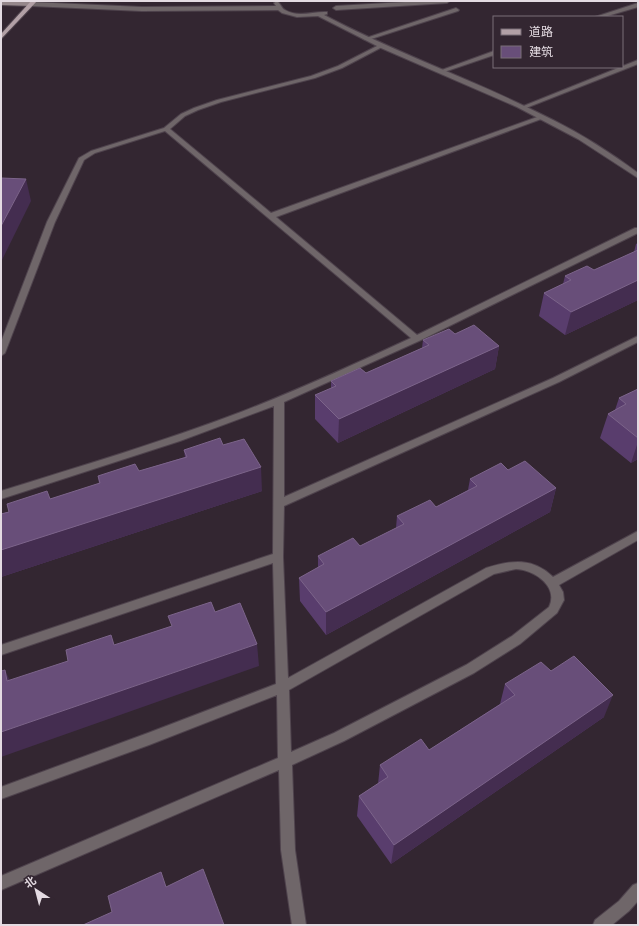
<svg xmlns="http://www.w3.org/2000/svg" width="639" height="926" viewBox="0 0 639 926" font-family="'Golos Text','Noto Sans SC',sans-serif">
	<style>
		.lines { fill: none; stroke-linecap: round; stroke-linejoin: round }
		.service-casing { stroke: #4f434d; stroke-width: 2 }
		.minor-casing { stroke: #4f434d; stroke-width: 2 }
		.secondary-casing { stroke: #4f434d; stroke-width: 2 }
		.primary-casing { stroke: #4f434d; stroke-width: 2 }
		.service { fill: #6f6669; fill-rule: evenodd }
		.minor { fill: #6f6669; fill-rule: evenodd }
		.secondary { fill: #95878b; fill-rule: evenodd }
		.primary { fill: #b2a0a6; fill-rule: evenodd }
		.wall { fill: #593d6d }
		.shaded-wall { fill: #442d50 }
		.building { fill: #684e79; stroke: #7c648a }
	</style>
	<rect width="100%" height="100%" fill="#332631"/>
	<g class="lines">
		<g class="service-casing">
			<g id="service">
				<polygon points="638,3 638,7 604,17 595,17"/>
				<polygon points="456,8 459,10 458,11 368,40 363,39"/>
				<path d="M 379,45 L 384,46 L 342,68 L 315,78 L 221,102 L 198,110 L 185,116 L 170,129 L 271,213 L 540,116 L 544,116 L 544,118 L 276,217 L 417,335 L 635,228 L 638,228 L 638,233 L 419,341 L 284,402 L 284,497 L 553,378 L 638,336 L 638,342 L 559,382 L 284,506 L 283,557 L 288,678 L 486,568 C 511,560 533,557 553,577 L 638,531 L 638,540 L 559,585 L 563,592 L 564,600 L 557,613 L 520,644 L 474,673 L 344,741 L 292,765 L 295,850 L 306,925 L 292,925 L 281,850 L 279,770 L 1,890 L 1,876 L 278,758 L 277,695 L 149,745 L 1,799 L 1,787 L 148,733 L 276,684 L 273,563 L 1,655 L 1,645 L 273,554 L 274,406 L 180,441 L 1,499 L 1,491 C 81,466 162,442 241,412 C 298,390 355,364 411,338 L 165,131 L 95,153 L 84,160 L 55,222 L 5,353 L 1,356 L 1,342 L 47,222 L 79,158 L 91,151 L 164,128 L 181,114 L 194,108 L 217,100 L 311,76 L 338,66 ZM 516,569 C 534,570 559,586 549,607 L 512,636 L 466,665 L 334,733 L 291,752 L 289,690 L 494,574 Z"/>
				<polygon points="494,51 494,55 444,72 439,71"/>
				<polygon points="638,60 638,64 526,108 521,107"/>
				<polygon points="638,883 638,901 629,911 612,925 593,925 595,920 619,901 633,885"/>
			</g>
		</g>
		<g class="minor-casing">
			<g id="minor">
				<path d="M 277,1 C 281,4 281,8 285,10 C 298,18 314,11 327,12 L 327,14 L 324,15 C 399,55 478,81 553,120 C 583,135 611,153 638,173 L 638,178 L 578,139 L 517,107 L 381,48 L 318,16 L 297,17 L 282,13 L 278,10 L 142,11 L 31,6 L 28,4 L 31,2 L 142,7 L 276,6 L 274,3 Z"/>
				<polygon points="422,1 450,1 447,3 336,10 333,8 336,6"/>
			</g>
		</g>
		<g class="secondary-casing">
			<polygon id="secondary" points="1,1 31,2 34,4 31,6 1,5"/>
		</g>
		<g class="primary-casing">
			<polygon id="primary" points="31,1 37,1 1,39 1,34"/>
		</g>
		<use href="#service" class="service"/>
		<use href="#minor" class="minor"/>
		<use href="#secondary" class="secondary"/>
		<use href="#primary" class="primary"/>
	</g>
	<g class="wall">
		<polygon points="638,243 638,300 565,335 539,316 544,293 563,284 565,276 594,270 634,252 636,244"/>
		<polygon points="455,334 499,346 495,369 338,443 315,419 315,395 331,389 331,381 366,373 422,348 423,340"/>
		<polygon points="638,389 638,459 631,463 600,438 608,414 615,410 619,398"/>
		<polygon points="223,445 262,491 1,577 1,514 99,484 98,476 139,471 185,457 184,450"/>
		<polygon points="508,470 556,488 550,512 326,635 300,601 299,578 318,568 318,556 360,546 396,528 397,516 436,507 468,490 470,479"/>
		<polygon points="551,671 604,717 391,864 357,816 359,796 378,784 380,765 429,750 500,704 505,684"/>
	</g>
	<g class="shaded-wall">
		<polygon points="26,179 31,201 1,262 1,226"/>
		<polygon points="638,280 638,300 565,335 571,312"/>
		<polygon points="499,346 495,369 338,443 339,419"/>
		<polygon points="638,442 638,459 631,463"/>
		<polygon points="261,467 262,491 1,577 1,550"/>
		<polygon points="556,488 550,512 326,635 326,612"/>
		<polygon points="257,644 259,666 1,757 1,732"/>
		<polygon points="5,670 15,692 7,681"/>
		<polygon points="613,695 604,717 391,864 394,845"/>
	</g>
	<g class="building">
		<polygon points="1,178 26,179 1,226"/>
		<polygon points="638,250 638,280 571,312 544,293 571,280 565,276 587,266 594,270"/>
		<polygon points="474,325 499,346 339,419 315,395 336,386 331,381 360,368 366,373 429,345 423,340 449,329 455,334"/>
		<polygon points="638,389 638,438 608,414 626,404 619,398"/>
		<polygon points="220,438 223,445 244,439 261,467 1,550 1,514 9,512 7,504 47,491 50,499 100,483 98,476 135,464 139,471 187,457 184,450"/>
		<polygon points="525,461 556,488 326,612 299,578 324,564 318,556 353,538 360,546 404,524 397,516 430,500 436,507 477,486 470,479 501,463 508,470"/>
		<polygon points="211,602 215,612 240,603 257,644 1,732 1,671 5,670 7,681 68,661 66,650 111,635 114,645 172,626 168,616"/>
		<polygon points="574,656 613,695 394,845 359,796 388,777 380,765 421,739 429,750 515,695 505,684 541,662 551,671"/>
		<polygon points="203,869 224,925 83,925 112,912 108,896 161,872 166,887"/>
	</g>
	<rect width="639" height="926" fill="none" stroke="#e4dbe2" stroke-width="4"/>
	<rect x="493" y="16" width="130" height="52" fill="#332631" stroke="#7a6e78"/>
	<rect x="501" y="29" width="20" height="6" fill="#b2a0a6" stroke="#7a6e78"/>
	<text x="529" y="36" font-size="12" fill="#e4dbe2">道路</text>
	<rect x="501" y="46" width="20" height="12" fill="#684e79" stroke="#7a6e78"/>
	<text x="529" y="56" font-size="12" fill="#e4dbe2">建筑</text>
	<g transform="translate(36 890) rotate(324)" stroke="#332631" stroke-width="3" paint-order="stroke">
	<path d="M0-3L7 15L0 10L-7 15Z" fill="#e4dbe2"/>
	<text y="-6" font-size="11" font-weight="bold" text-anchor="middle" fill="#e4dbe2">北</text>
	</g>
</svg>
